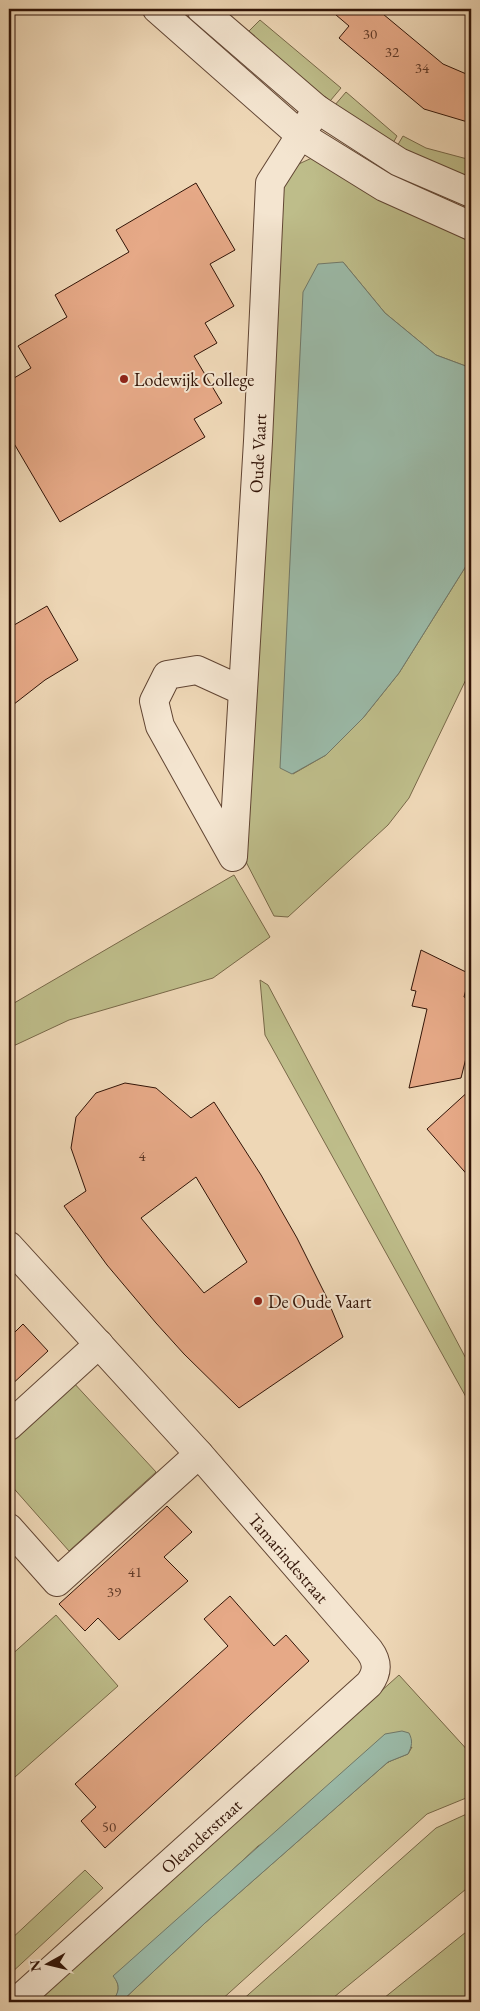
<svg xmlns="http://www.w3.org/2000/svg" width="480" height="2011" viewBox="0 0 480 2011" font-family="'EB Garamond',serif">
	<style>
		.green { fill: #bebd8a; stroke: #786848 }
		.water { fill: #9bbaa8; stroke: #717868 }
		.building { fill: #e6a987; stroke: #321407; fill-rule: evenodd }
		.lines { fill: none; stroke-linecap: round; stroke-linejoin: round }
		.minor-casing { stroke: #614533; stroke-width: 30 }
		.minor { stroke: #f4e5d0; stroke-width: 28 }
		.poi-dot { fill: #8f2418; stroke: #f4e5d0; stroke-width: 2 }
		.labels { text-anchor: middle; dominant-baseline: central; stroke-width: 4; stroke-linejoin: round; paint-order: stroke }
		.number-label { font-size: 15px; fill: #5f3927 }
		.poi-label { font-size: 18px; fill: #321407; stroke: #f4e5d0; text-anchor: start }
		.street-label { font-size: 18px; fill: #321407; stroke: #f4e5d0 }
	</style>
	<rect width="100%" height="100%" fill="#eed7b6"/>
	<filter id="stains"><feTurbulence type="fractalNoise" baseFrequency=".004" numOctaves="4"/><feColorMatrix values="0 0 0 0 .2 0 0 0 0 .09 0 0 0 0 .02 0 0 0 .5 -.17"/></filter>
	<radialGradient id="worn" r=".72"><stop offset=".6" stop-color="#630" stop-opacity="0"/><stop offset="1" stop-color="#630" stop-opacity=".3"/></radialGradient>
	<g class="green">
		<polygon points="260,20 341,88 325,107 248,37 249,31"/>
		<polygon points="346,92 397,136 389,150 329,112"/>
		<polygon points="403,136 426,148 471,160 471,188 393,153"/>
		<polygon points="314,157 364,190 471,242 471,368 436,355 385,313 343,262 293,774 326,755 363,718 399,673 471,558 471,669 409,798 388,825 288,917 274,916 244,858 280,184 290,168"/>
		<polygon points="234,875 270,937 213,978 69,1020 9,1048 9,1006"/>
		<polygon points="260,980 268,985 471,1368 471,1406 265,1035"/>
		<polygon points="72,1381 156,1472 69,1551 9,1483 9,1439"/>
		<polygon points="56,1615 118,1686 15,1777 9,1770 9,1657"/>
		<path d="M 399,1675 L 471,1754 L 471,1796 L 427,1814 L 219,2002 L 121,2002 L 205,1923 L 388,1762 L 408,1754 L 412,1747 L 258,1846 L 194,1906 L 114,1976 C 120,1986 120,1992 112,2002 L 36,2002 Z"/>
		<polygon points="471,1812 471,1885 328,2002 240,2002 436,1828"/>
		<polygon points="85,1870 103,1888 9,1975 9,1941"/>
		<polygon points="471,1928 471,2002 379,2002"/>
	</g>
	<g class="water">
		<polygon points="343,262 385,313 436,355 471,368 471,558 399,673 363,718 326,755 292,774 280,768 303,292 318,264"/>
		<path d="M 402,1731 L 409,1733 C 413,1741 412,1746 408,1754 L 388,1762 L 205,1923 L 121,2002 L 112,2002 C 119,1992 121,1986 113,1976 L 385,1734 Z"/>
	</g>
	<g class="building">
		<polygon points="329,9 377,9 443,64 471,76 471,123 424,109 339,38 349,26"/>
		<polygon points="196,183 235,250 210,264 234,306 205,323 217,343 194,356 222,403 194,419 205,437 60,522 9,435 9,381 31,368 18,346 67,317 55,295 129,252 116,230"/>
		<polygon points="47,606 78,660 45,680 9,708 9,628"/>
		<polygon points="421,950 470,974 464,997 471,999 471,1038 461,1078 409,1088 427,1009 412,1006 416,991 411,990"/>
		<path d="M 125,1083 L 156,1088 L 191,1118 L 214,1102 L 261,1175 L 297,1238 L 326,1296 L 343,1337 L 239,1408 L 184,1354 L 156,1323 L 107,1265 L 64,1206 L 86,1191 L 71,1148 L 76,1117 L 96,1093 ZM 196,1177 L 247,1262 L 204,1293 L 141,1218 Z"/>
		<polygon points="471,1089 471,1179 427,1129"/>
		<polygon points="23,1324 48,1351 9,1387 9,1338"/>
		<polygon points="167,1506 192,1532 164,1557 188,1581 119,1640 98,1618 85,1631 59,1604"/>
		<polygon points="230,1596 274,1646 286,1635 309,1661 105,1848 81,1821 96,1807 75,1784 228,1646 204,1619"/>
	</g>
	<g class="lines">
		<g class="minor-casing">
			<g id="minor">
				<polyline points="157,9 300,135 384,187 471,226"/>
				<polyline points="201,9 317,109 399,162 471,193"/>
				<path id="s1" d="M 243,691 L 197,670 L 167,675 L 154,701 L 160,726 L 233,857 L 258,441 L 270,183 L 317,109"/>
				<path id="s2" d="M 9,1246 L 199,1454 L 369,1650 C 378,1662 378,1672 369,1684 L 16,2002"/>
				<polyline points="9,1426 99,1344"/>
				<polyline points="9,1528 57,1582 199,1454"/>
			</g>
		</g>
		<use href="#minor" class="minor"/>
	</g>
	<g class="poi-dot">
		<circle cx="124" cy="379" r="5"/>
		<circle cx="258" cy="1301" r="5"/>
	</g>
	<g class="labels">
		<g class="number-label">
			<text x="370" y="33">30</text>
			<text x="392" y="51">32</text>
			<text x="422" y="67">34</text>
			<text x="142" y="1155">4</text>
			<text x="135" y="1571">41</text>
			<text x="114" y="1591">39</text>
			<text x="109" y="1826">50</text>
		</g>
		<g class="poi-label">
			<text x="134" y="379">Lodewijk College</text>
			<text x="268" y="1301">De Oude Vaart</text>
		</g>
		<g class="street-label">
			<text stroke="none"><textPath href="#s1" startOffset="690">Oude Vaart</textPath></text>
			<text stroke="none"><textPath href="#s2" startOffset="419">Tamarindestraat</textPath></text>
			<text transform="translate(201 1836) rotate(-42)">Oleanderstraat</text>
		</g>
	</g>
	<rect width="480" height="2011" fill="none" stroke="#eed7b6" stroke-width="30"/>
	<rect x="10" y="10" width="460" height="1991" fill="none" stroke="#321407" stroke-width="2.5"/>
	<rect x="15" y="15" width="450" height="1981" fill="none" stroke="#321407"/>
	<g transform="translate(48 1964) rotate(262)" stroke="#f4e5d0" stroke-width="4" paint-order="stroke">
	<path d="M0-4L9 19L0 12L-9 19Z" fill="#321407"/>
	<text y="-8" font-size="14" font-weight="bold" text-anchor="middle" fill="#321407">N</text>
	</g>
	<rect width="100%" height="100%" filter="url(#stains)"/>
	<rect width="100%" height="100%" fill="url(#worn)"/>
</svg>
